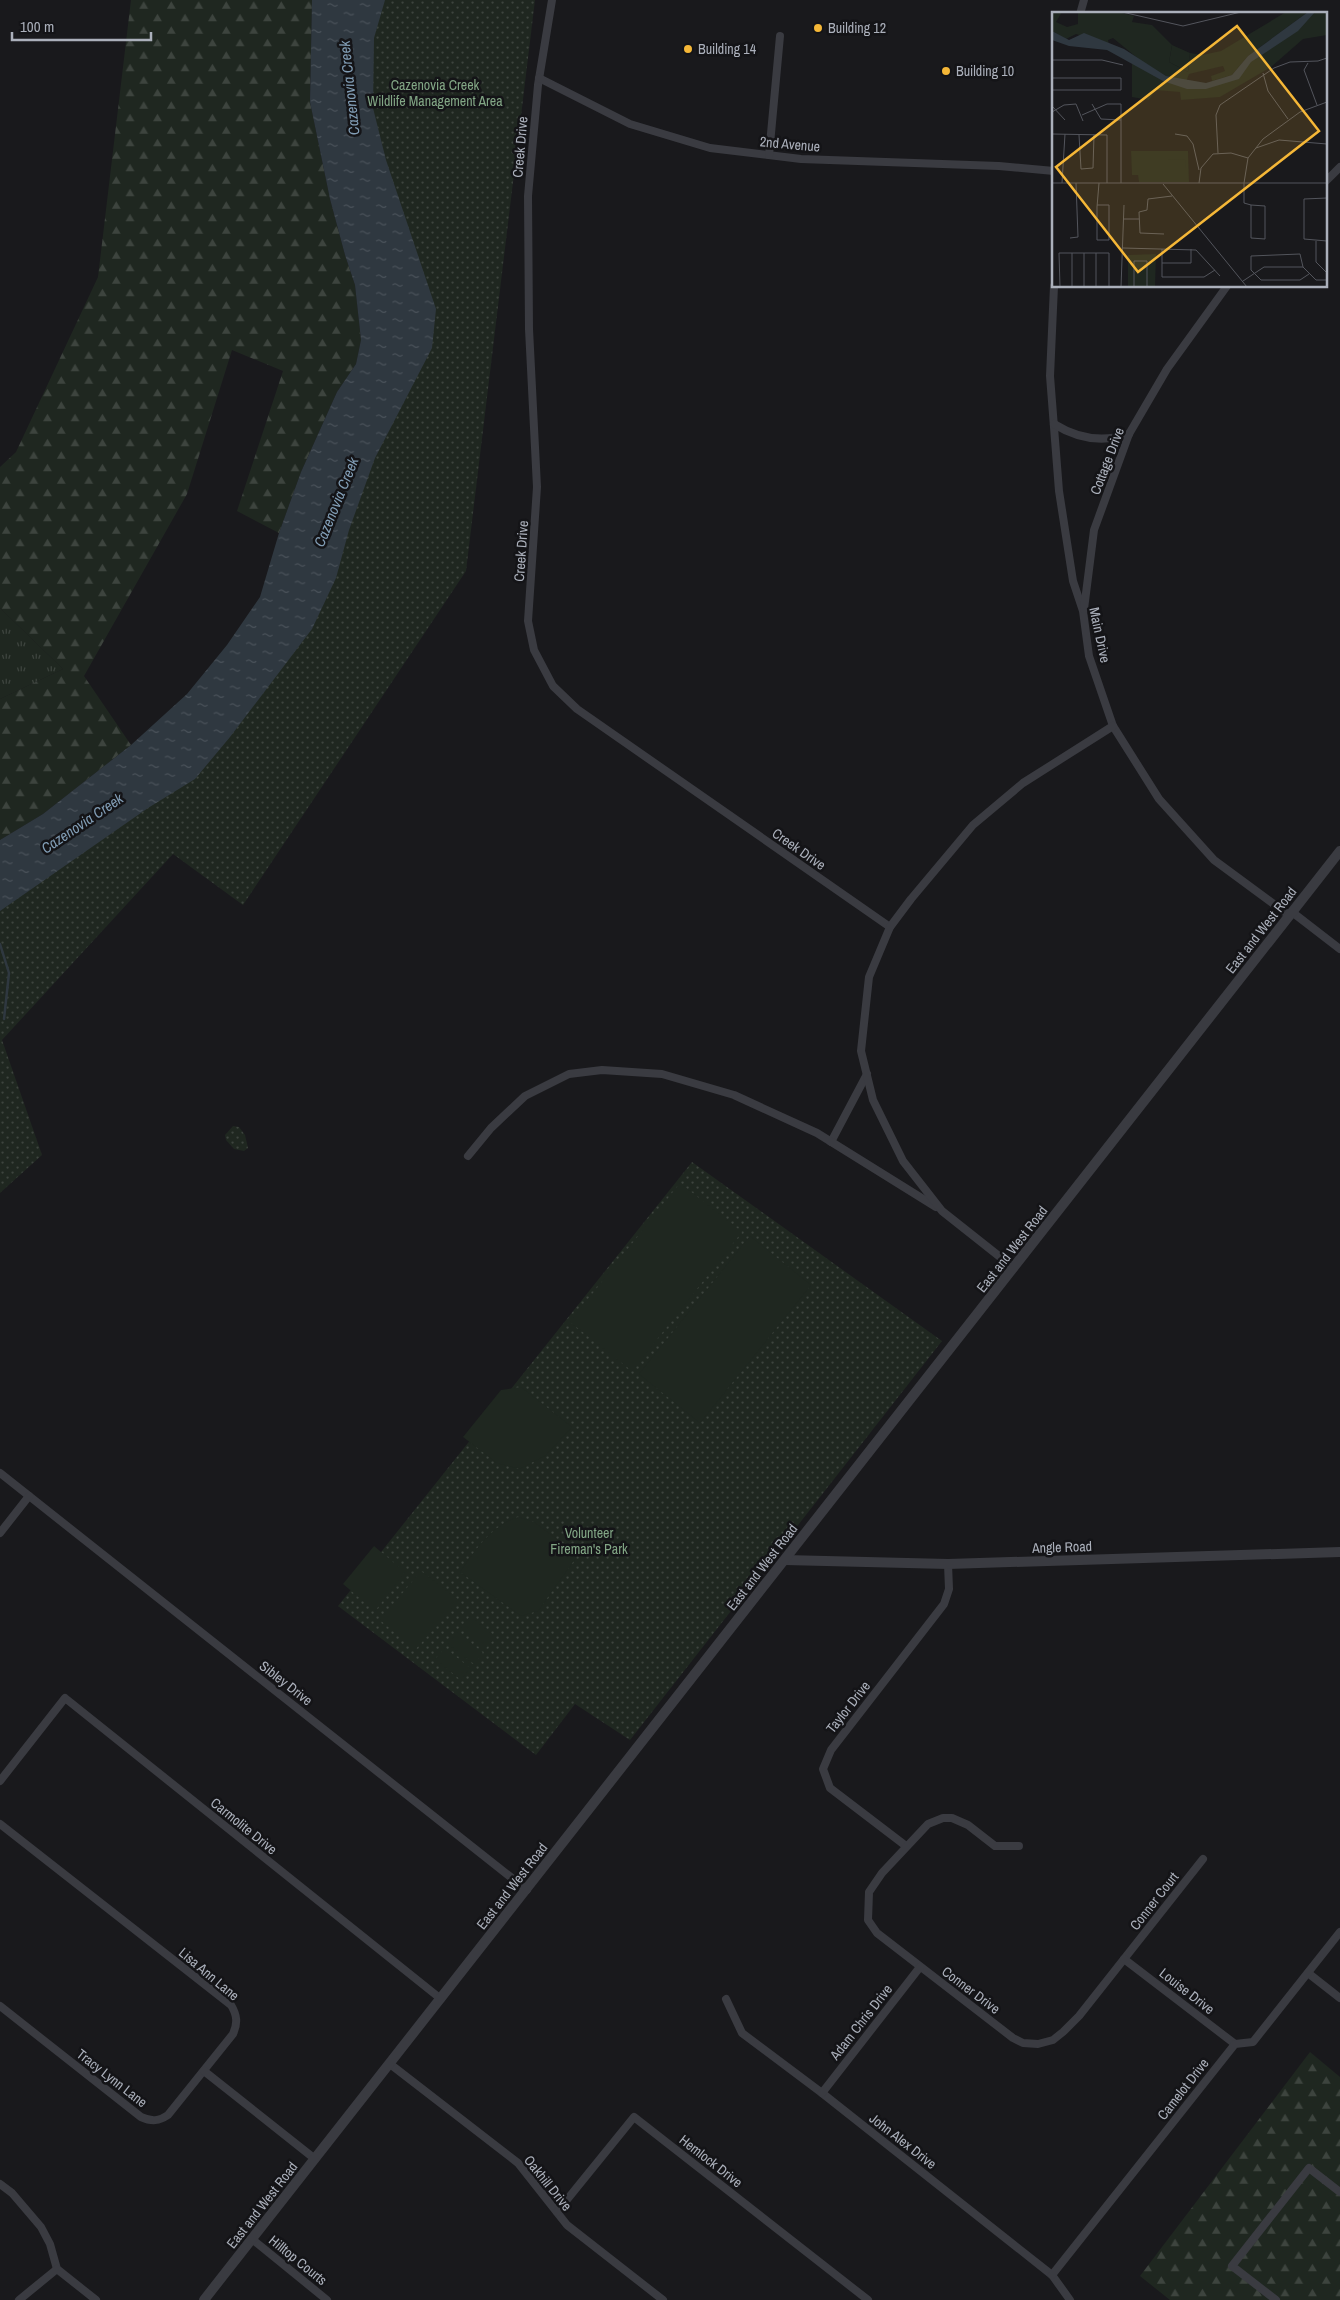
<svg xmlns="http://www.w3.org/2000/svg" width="1340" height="2300" viewBox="0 0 1340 2300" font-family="'Archivo Narrow',sans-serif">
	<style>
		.grass { fill: url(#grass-tufts) }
		.forest { fill: url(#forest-firs) }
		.park { fill: url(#park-dots) }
		.pitch { fill: #1f2720 }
		.water { fill: url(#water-ripples) }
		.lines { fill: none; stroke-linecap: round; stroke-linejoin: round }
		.stream { stroke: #2f3840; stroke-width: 2.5 }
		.minor { stroke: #3a3b41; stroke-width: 8 }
		.tertiary { stroke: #3a3b41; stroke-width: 10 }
		.poi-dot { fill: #f5b737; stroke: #141417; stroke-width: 2 }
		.labels { text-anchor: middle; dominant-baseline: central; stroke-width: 5; stroke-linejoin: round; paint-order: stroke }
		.poi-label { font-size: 14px; fill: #abb0bb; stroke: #141417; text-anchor: start }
		.park-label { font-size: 14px; fill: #82a685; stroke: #141417 }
		.street-label { font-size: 14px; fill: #abb0bb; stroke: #141417 }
		.water-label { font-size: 15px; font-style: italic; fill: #829eb6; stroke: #141417 }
		.inset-road { fill: none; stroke: #53555c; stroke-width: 1 }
		.view { fill: #f5b737; fill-opacity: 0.15; stroke: #f5b737; stroke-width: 2.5 }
		.inset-edge { fill: none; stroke: #abb0bb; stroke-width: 2.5 }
	</style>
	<defs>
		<pattern id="grass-tufts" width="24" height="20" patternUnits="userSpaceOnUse" patternTransform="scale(1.25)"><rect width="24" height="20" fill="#1f2720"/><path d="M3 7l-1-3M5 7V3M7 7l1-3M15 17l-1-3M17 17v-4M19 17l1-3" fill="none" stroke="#3d443e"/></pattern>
		<pattern id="forest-firs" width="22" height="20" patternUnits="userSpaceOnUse" patternTransform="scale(1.25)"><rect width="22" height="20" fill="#1f2720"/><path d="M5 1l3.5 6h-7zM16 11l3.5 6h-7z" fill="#3d443e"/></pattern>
		<pattern id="park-dots" width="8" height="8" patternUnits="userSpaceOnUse" patternTransform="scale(1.25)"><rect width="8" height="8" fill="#1f2720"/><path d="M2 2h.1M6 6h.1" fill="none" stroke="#3d443e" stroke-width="1.8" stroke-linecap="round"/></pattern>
		<pattern id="water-ripples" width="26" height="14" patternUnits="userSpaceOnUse" patternTransform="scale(1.25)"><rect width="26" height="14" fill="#2f3840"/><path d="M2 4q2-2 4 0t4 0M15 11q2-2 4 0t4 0" fill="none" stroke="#4a525a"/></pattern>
	</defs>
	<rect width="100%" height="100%" fill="#19191c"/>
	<polygon class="grass" points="0,608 63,669 0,699"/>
	<g class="forest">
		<polygon points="131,0 312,0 310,102 330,199 345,255 355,285 361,340 356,364 337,392 301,472 279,533 237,511 283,371 232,350 187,494 84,676 131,745 43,814 0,840 0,699 63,669 0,608 0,467 16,452 98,277"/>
		<polygon points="1310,2052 1340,2077 1340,2300 1170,2300 1140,2276"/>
	</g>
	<g class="park">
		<polygon points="350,0 535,0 466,571 243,905 173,854 2,1040 42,1155 0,1193 0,880 190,746 402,338"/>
		<polygon points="233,1126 239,1127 245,1135 248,1148 244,1151 234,1149 226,1140 225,1135"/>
		<polygon points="692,1162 942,1341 630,1740 575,1704 536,1755 338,1606"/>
	</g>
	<g class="pitch">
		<polygon points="680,1183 742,1232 632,1371 570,1322"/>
		<polygon points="750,1236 811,1285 700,1423 639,1374"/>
		<polygon points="521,1387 572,1427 546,1455 520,1469 497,1463 463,1437 501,1390"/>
		<path d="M 518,1517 L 534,1522 L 578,1555 L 538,1611 L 521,1616 L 460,1572 C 476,1549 491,1526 518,1517 Z"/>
		<polygon points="374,1546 405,1572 375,1611 343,1584"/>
		<polygon points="421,1571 459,1600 415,1650 380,1620"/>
		<polygon points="470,1616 496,1637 486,1648 461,1628"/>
		<polygon points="458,1632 483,1653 474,1664 448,1644"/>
		<polygon points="445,1648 470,1668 461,1680 435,1659"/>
	</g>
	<polygon class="water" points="312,0 385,0 374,38 373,108 386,160 436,309 432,348 375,458 349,530 336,578 312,629 230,737 195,779 148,808 0,911 0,840 43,814 131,745 187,694 227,645 260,597 279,533 301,472 337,392 356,364 361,340 355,285 345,255 330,199 310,102"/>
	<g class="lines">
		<polyline class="stream" points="0,944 9,973 4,1019"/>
		<g class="minor">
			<polyline points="552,0 538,85 528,196 529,329 537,487 528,621 534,650 553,686 577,709 890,927"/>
			<polyline points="1080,14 1084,0"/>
			<polyline points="539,78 630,124 710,148 801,159 999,166 1054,171"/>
			<polyline points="769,155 780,36"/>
			<polyline points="1326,181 1340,167"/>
			<polyline points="1054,286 1050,376 1059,491 1073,581 1083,611 1089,656 1113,726 1159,799 1214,860 1290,916"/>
			<path d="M 1054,424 C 1078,439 1102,443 1129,434"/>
			<polyline points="1084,609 1094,530 1129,434 1167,369 1227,286"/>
			<polyline points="1292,912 1340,949"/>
			<polyline points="831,1142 867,1074"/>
			<polyline points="468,1156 491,1128 525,1096 569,1074 602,1070 662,1074 734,1095 817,1133 936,1207"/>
			<polyline points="1014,1268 942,1211 903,1161 873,1100 861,1051 869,977 890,927 911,899 973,825 1023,783 1113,726"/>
			<polyline points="0,1473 527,1890"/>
			<polyline points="0,1533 29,1496"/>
			<polyline points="0,1781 65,1698 441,1999"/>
			<path d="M 0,1824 L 231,2005 C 237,2015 238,2023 233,2034 L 168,2115 C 159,2121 152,2122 141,2117 L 0,2006"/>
			<polyline points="906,1846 830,1788 823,1769 831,1750 944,1604 949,1589 948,1564"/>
			<polyline points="1019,1846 995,1846 968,1825 952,1818 943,1818 928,1824 882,1873 869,1892 868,1920 877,1933 1013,2038 1023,2043 1038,2044 1053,2040 1063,2032 1079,2016 1203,1859"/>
			<polyline points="1124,1959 1235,2044"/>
			<polyline points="1308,1973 1340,1998"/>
			<polyline points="726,1999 742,2033 822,2093 1052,2275 1070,2300"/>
			<polyline points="390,2064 518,2163 567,2225 663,2300"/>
			<polyline points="204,2071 315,2159"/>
			<polyline points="822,2093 920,1967"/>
			<polyline points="0,2184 12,2193 41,2227 50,2244 57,2269 96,2300"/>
			<polyline points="557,2212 634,2117 868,2300"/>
			<polyline points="252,2239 327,2300"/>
			<polyline points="1052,2275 1235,2044 1253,2042 1340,1932"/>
			<polyline points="19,2300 57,2269"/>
			<polyline points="1276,2300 1232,2266 1309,2168 1340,2192"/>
		</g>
		<g class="tertiary">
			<polyline points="785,1560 948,1564 1340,1552"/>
			<polyline points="204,2300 1340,851"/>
		</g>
	</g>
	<g class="poi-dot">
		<circle cx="818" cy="28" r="5"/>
		<circle cx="688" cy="49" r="5"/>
		<circle cx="946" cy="71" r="5"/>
	</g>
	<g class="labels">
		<g class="poi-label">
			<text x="828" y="28">Building 12</text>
			<text x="698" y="49">Building 14</text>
			<text x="956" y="71">Building 10</text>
		</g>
		<g class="park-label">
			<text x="435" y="85">Cazenovia Creek<tspan x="435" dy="16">Wildlife Management Area</tspan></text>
			<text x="589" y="1533">Volunteer<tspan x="589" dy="16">Fireman's Park</tspan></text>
		</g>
		<g class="street-label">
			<text transform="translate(790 144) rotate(5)">2nd Avenue</text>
			<text transform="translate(520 147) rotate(-85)">Creek Drive</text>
			<text transform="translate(1107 461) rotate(-69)">Cottage Drive</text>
			<text transform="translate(521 551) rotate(-86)">Creek Drive</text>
			<text transform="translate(1100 635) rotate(78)">Main Drive</text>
			<text transform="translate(799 849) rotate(35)">Creek Drive</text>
			<text transform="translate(1261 930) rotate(-52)">East and West Road</text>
			<text transform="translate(1012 1249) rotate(-52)">East and West Road</text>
			<text transform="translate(1062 1547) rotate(-2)">Angle Road</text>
			<text transform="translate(762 1567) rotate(-52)">East and West Road</text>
			<text transform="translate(286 1683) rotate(38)">Sibley Drive</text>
			<text transform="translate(848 1707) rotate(-52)">Taylor Drive</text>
			<text transform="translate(244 1826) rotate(39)">Carmolite Drive</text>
			<text transform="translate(512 1886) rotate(-52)">East and West Road</text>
			<text transform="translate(1154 1901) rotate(-52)">Conner Court</text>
			<text transform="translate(209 1974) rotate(40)">Lisa Ann Lane</text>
			<text transform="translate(971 1990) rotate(37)">Conner Drive</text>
			<text transform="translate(1187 1991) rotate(38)">Louise Drive</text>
			<text transform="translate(861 2022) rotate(-52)">Adam Chris Drive</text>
			<text transform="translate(112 2078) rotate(38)">Tracy Lynn Lane</text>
			<text transform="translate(1183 2089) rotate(-52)">Camelot Drive</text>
			<text transform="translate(903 2141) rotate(38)">John Alex Drive</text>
			<text transform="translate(711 2161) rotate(38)">Hemlock Drive</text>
			<text transform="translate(548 2183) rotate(51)">Oakhill Drive</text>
			<text transform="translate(262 2205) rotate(-52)">East and West Road</text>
			<text transform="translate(298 2260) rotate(39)">Hilltop Courts</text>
		</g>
		<g class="water-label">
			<text transform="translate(349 88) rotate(-96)">Cazenovia Creek</text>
			<text transform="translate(336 502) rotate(-68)">Cazenovia Creek</text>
			<text transform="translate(82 823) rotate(-34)">Cazenovia Creek</text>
		</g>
	</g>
	<g transform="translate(1052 12)">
		<rect width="275" height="275" fill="#19191c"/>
		<path d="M 120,33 L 138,41 L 136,60 L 117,50 Z" fill="#1f2720"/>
		<path d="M 0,0 L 10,0 L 4,10 L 15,15 L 26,12 L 26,0 L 67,0 L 82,4 L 80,10 L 100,13 L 120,33 L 117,50 L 136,60 L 138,41 L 150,43 L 169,39 L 234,0 L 256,0 L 196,44 L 180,63 L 160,69 L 159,64 L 173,59 L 171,54 L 137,62 L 134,70 L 114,64 L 89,49 L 61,26 L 56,28 L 57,32 L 24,22 L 14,27 L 0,19 ZM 104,242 L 103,275 L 76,275 L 76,243 Z" fill="#1f2720"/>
		<path d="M 260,0 L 275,0 L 275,23 L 251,27 L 219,55 L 168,85 L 129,88 L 128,80 L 103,78 L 97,88 L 80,85 L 80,47 L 111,67 L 138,75 L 183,66 L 194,51 ZM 79,139 L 136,139 L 137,170 L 87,170 L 86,163 L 80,163 Z" fill="#1f2720"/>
		<path d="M 116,140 L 133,140 L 133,148 L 116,147 ZM 116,148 L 134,148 L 133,156 L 116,156 Z" fill="#1f2720"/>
		<path d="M 256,0 L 263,0 L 246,19 L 199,50 L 187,67 L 154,77 L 135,77 L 111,69 L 55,38 L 17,34 L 0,28 L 0,19 L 17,28 L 32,21 L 72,37 L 114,64 L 154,71 L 180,63 L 196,44 Z" fill="#2f3840"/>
		<path class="inset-road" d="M 70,0 L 131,14 L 189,0M 0,48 L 50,48 L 71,53M 256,51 L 252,58 L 265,93M 211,61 L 216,79 L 236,107M 0,66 L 69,66 L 69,78 L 0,78M 40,92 L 49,107 L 69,108M 0,94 L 13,108M 0,100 L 12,93 L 24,92 L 31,109M 30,103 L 55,92 L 69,92 L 69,171M 0,122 L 55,123 L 55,171M 123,122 L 135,124 L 141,132 L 147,158M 27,123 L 29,157 L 41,156 L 42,123M 204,136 L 227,128 L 275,132M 166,141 L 164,103 L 168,93 L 222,56 L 238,50 L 266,49 L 275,46M 0,171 L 275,171M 10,171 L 13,122M 147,171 L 149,156 L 161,142 L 179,141 L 196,146M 192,171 L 196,146 L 211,127 L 248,100 L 275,90M 192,171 L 192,191 L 199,193M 111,172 L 195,275M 275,186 L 252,187 L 252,227 L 275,229M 45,193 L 57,193 L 57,228 L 45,228 L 45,195 L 47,171M 199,193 L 213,194 L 213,227 L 199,226 ZM 95,198 L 87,200 L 88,221 L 112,222M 95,198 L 96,187 L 120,184M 71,207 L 87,207M 18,226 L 26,225 L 24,171M 264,229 L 264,250 L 275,261M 71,236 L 144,238 L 168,264M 110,237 L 110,265 L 152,265 L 163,258M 20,241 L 20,275M 32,241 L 32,275M 44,241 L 44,275M 110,251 L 139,251 L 139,237M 251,255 L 248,242 L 199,244 L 199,258 L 209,268 L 248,268 L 257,262M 191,269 L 212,255 L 251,255 L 264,268 L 275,268M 8,275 L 7,241 L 57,241 L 57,275M 69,275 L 72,193M 82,275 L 82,249 L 95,249 L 95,275"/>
		<path class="view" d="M 185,14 L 267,119 L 86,260 L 4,155 Z"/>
		<rect width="275" height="275" class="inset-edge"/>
	</g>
	<path d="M12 32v8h139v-8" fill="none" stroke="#abb0bb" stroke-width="2.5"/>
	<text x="20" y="32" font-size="15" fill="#abb0bb" stroke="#141417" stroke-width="4" paint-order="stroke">100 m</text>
</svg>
